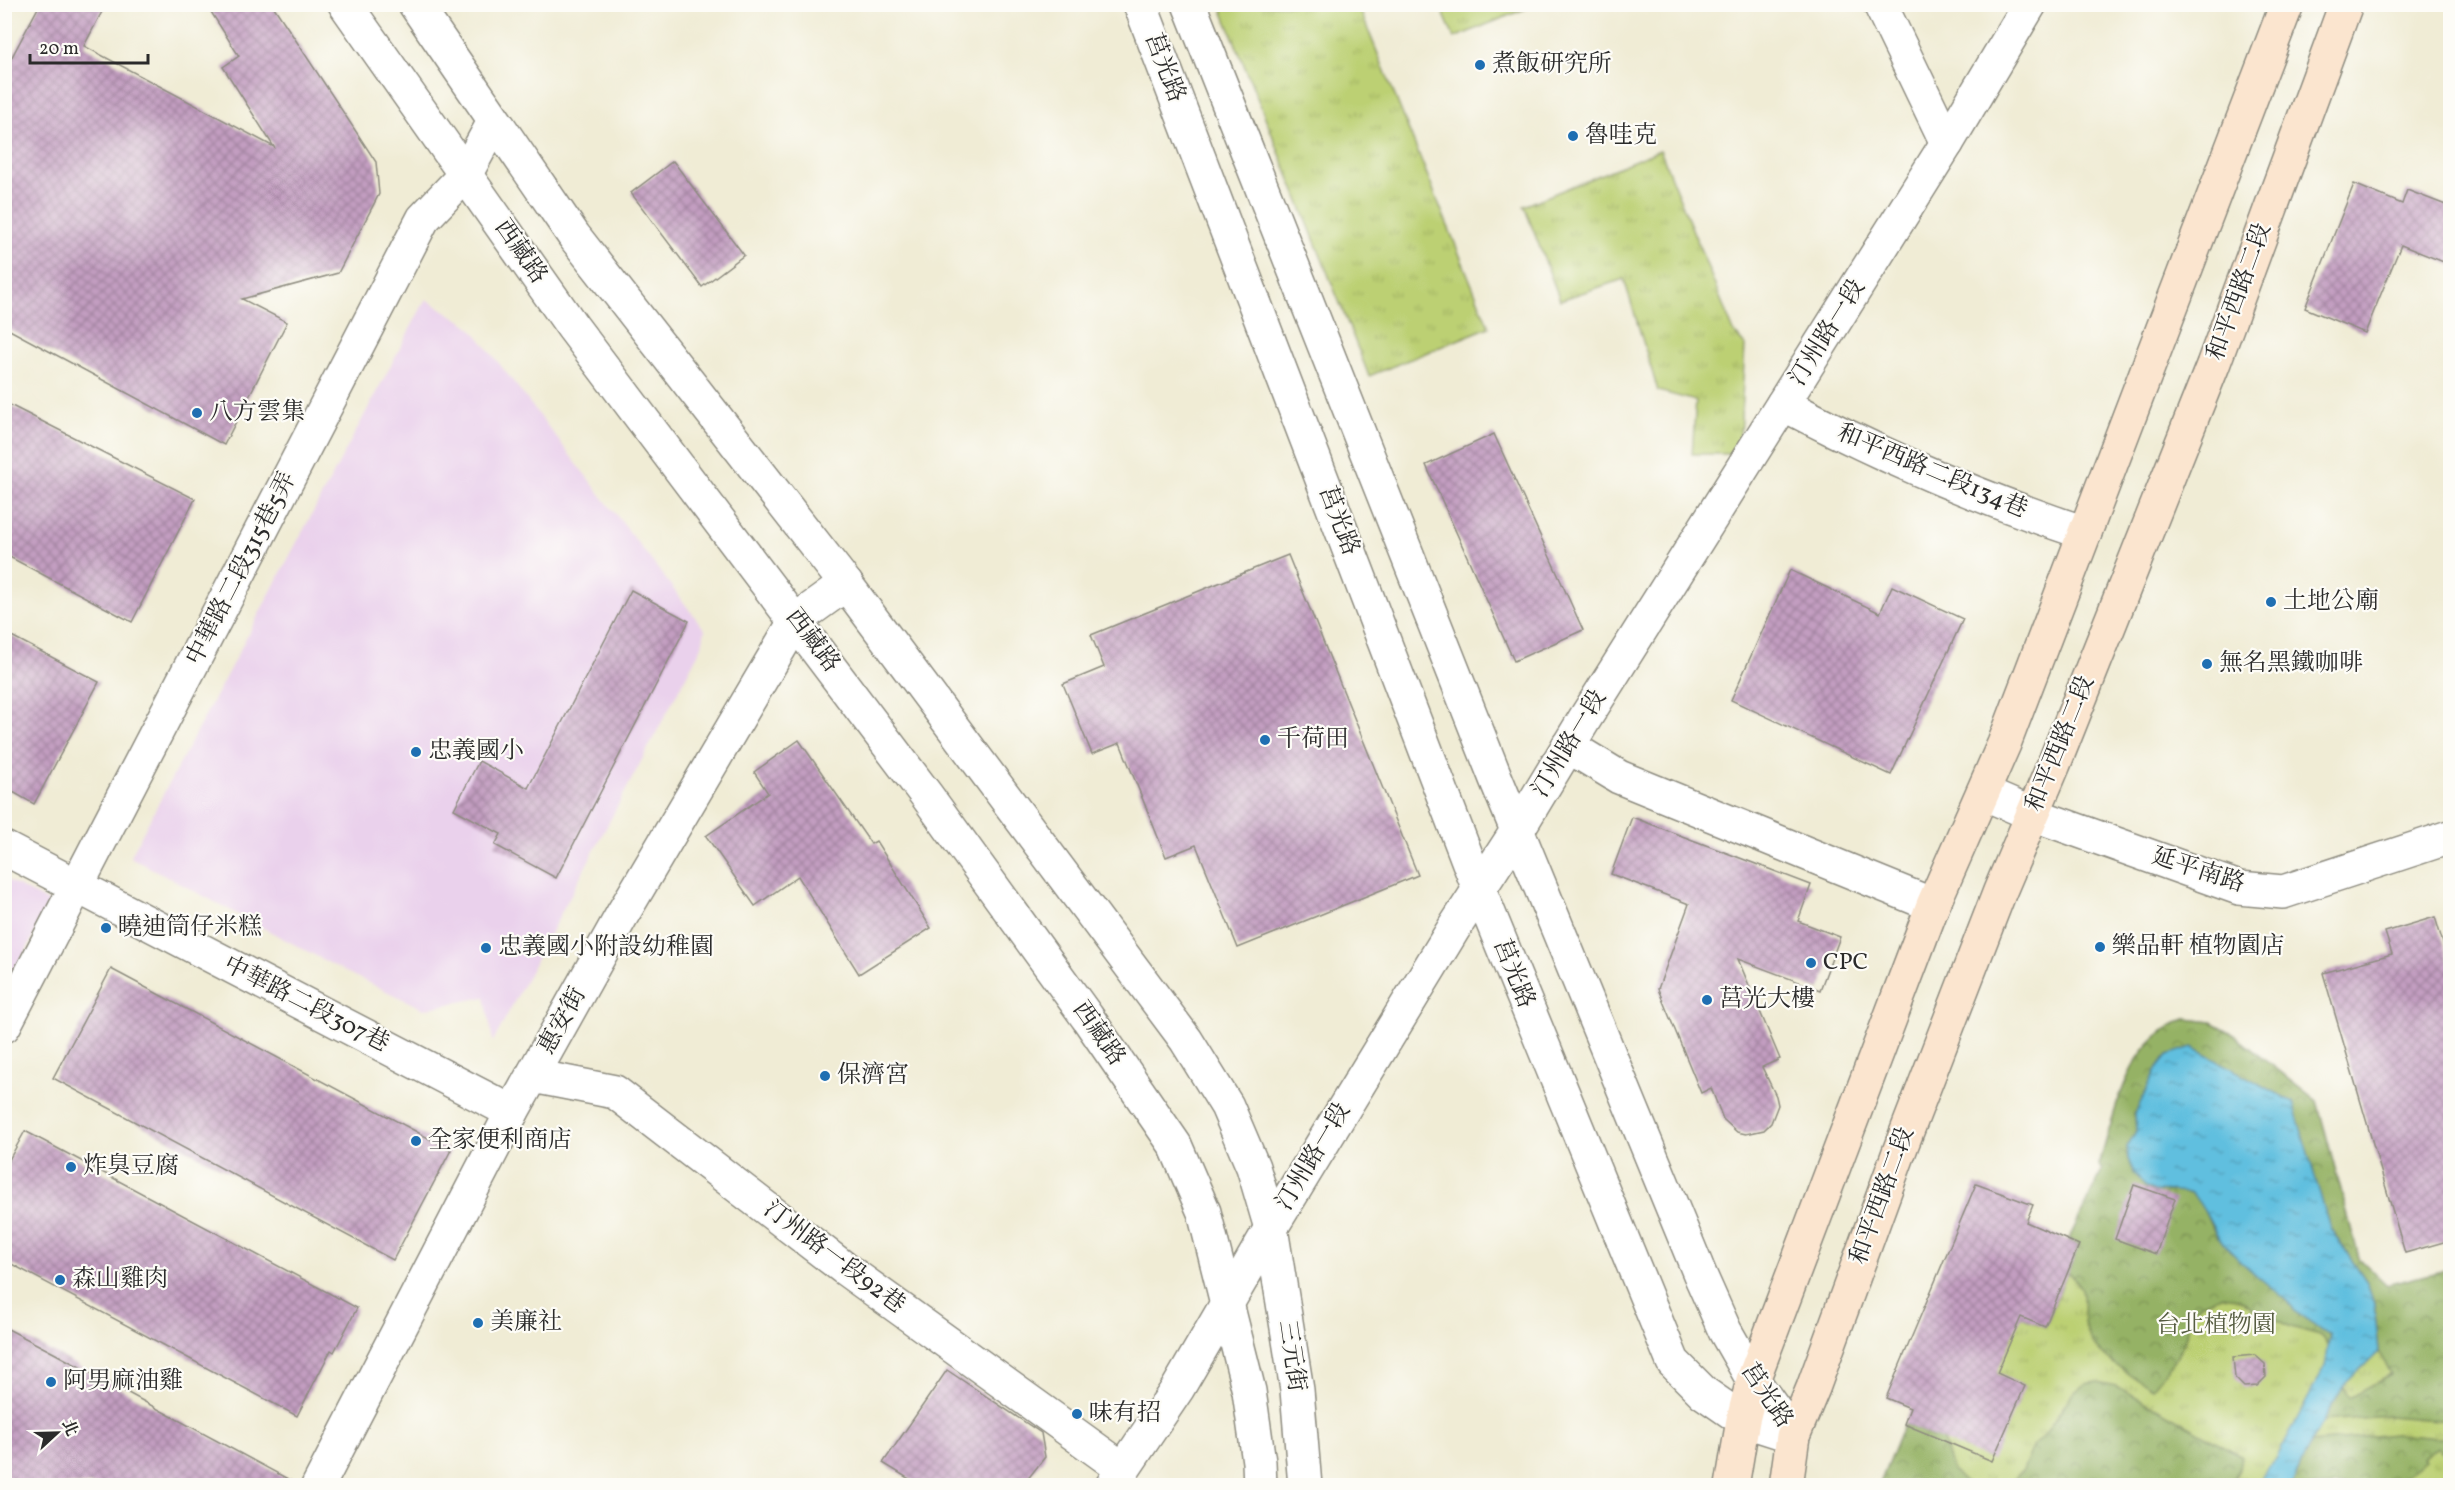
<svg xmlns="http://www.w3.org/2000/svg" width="2455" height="1490" viewBox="0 0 2455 1490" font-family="Vollkorn,'Noto Serif TC',serif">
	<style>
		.built { fill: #ead1ec }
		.grass { fill: url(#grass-tufts); stroke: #747e4f; stroke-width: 1.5 }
		.forest { fill: url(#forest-crowns); stroke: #606e48; stroke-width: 1.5 }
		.water { fill: url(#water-ripples); stroke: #467585; stroke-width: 1.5 }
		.building { fill: url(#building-cross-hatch) }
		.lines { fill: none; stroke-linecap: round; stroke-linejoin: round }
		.minor-casing { stroke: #8e8c80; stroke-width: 36 }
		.tertiary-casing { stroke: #8e8c80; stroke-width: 36 }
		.secondary-casing { stroke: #8e8c80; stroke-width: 36 }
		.minor { stroke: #fff; stroke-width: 33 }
		.tertiary { stroke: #fff; stroke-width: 33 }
		.secondary { stroke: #fbe5cf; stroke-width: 33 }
		.poi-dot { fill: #1f6fb2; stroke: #fdfcf7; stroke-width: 2 }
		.labels { text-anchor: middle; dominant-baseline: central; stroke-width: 4.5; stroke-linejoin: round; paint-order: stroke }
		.poi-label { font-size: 24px; fill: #2b2b2b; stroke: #fdfcf7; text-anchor: start }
		.street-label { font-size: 24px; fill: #2b2b2b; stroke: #fdfcf7 }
		.park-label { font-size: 24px; fill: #565d41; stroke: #fdfcf7 }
	</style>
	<defs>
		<pattern id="grass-tufts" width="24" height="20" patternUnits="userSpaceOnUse" patternTransform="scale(1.5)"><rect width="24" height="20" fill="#bcd073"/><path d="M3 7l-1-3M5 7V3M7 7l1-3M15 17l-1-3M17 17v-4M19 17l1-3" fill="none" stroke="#a2b364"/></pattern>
		<pattern id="forest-crowns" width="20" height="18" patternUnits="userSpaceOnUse" patternTransform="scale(1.5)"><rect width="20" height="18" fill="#95b265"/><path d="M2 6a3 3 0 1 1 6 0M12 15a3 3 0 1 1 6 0" fill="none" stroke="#7a9153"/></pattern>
		<pattern id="water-ripples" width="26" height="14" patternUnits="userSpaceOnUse" patternTransform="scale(1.5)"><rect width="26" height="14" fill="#61bfdf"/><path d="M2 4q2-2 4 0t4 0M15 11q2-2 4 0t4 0" fill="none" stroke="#509bb5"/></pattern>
		<pattern id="building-cross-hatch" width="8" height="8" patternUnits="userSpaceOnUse" patternTransform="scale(1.5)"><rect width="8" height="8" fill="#c39ec1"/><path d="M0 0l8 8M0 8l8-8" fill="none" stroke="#9f819d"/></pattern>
	</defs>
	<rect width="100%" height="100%" fill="#fdfcf7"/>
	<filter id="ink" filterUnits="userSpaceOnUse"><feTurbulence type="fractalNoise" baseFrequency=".0167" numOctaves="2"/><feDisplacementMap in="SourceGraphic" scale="12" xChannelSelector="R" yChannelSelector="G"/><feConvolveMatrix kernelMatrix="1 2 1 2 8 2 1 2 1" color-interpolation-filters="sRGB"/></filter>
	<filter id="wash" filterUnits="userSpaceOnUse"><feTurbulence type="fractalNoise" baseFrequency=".008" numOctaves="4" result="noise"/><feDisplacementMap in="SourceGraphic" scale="24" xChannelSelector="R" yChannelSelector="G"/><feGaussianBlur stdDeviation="1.35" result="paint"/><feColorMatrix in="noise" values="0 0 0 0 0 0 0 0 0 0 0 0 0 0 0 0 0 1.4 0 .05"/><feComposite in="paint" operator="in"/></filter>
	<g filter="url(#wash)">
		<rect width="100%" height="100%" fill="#f0ecd5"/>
		<g class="built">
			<polygon points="426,299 468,325 478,336 705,630 702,646 493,1042 485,997 424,1009 348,973 130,857"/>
			<polygon points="5,879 50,903 5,992"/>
		</g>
		<g class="grass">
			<polygon points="1525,4 1527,8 1454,38 1440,5"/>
			<polygon points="1220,5 1358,5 1489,327 1369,376"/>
			<polygon points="1660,150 1734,332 1745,345 1739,454 1692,454 1696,401 1658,391 1624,279 1560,300 1524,206"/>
			<path d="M 2186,1019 L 2212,1022 L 2230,1032 L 2317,1101 L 2359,1258 L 2386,1285 L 2450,1269 L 2450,1485 L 1879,1486 L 1904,1424 L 1942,1440 L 1998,1307 L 2045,1327 L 2079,1245 L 2069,1239 L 2102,1171 L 2099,1165 C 2116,1111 2126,1041 2186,1019 Z"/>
		</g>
		<g class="forest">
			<path d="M 2186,1019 L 2212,1022 L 2230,1032 L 2317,1101 L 2359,1258 L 2387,1285 L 2450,1269 L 2450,1421 L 2388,1416 L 2323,1421 L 2343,1386 L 2349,1398 L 2391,1375 L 2379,1351 L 2374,1304 L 2367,1283 L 2330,1228 L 2320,1200 L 2135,1114 L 2136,1131 L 2127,1147 L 2128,1159 L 2134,1173 L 2180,1192 L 2191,1193 L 2201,1203 L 2211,1226 L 2224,1244 L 2288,1301 L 2294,1311 L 2330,1335 L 2328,1346 L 2320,1335 L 2291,1327 L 2259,1312 L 2238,1298 L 2221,1296 L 2202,1303 L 2190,1314 L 2187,1336 L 2177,1357 L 2152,1388 C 2135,1377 2113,1366 2099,1351 C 2093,1344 2086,1331 2084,1322 C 2081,1301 2090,1288 2067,1273 L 2079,1245 L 2069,1239 L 2102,1171 L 2099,1165 C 2116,1111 2126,1041 2186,1019 Z"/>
			<polygon points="2097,1382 2117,1386 2242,1456 2240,1468 2230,1485 2007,1485 2023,1470 2034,1445 2047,1431 2072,1394 2085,1384"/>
			<polygon points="1904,1424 1943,1440 1952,1470 1969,1485 1879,1486"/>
			<polygon points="2394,1434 2450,1439 2450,1460 2444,1451 2441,1452 2438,1448 2423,1457 2425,1460 2391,1485 2292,1486 2311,1442"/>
		</g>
		<path class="water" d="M 2192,1047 L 2293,1102 L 2330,1228 L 2367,1283 L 2374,1304 L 2379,1351 L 2343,1386 L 2311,1442 L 2292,1485 L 2258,1485 L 2267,1468 L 2276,1459 L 2325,1366 L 2330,1335 L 2294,1311 L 2288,1301 C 2266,1283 2242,1265 2224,1244 C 2210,1228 2206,1207 2191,1193 L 2154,1191 L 2145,1187 L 2134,1173 L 2128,1159 L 2127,1147 L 2136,1131 L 2135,1114 L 2156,1070 L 2168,1055 Z"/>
		<g id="blocks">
			<g class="building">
				<polygon points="40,4 106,4 84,46 274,147 223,67 239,56 206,4 272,4 376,162 379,194 338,273 242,299 287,322 224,445 4,327 4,72"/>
				<polygon points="673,161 744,255 702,287 631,193"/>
				<polygon points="2354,184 2402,204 2407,190 2451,207 2451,265 2401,245 2365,333 2305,308"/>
				<polygon points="4,402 195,499 132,622 4,554"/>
				<polygon points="1494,434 1583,630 1514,661 1426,465"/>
				<polygon points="1288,555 1418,875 1238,948 1196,845 1166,857 1120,743 1092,754 1063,684 1104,667 1091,635"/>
				<polygon points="1790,570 1880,613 1892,586 1963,619 1891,775 1731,700"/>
				<polygon points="631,590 689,621 556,878 495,845 501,834 454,809 479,761 528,788"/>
				<polygon points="4,632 99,682 34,804 4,787"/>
				<polygon points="799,740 871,844 876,841 931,928 859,974 798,876 755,906 706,836 768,793 754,772"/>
				<polygon points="1632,817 1811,885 1798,921 1840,937 1820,990 1738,959 1780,1059 1762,1067 1776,1096 1778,1105 1771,1123 1764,1130 1746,1134 1737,1132 1723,1119 1711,1088 1701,1093 1658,989 1689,904 1611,874"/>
				<polygon points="2435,917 2451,969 2451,1240 2405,1253 2323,973 2392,954 2385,932"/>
				<polygon points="111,969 451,1150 393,1260 53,1078"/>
				<polygon points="25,1131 357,1308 334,1352 331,1350 297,1416 4,1260 4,1169"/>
				<polygon points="1976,1184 2033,1205 2026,1222 2079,1245 2045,1327 2021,1317 1997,1373 2025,1386 1992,1461 1904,1424 1910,1408 1886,1398"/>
				<polygon points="2134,1185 2175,1199 2156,1254 2115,1239"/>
				<polygon points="4,1327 52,1352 299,1485 4,1485"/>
				<polygon points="2255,1355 2265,1364 2266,1377 2257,1386 2244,1387 2235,1378 2233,1357"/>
				<polygon points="947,1370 1041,1433 1045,1457 1023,1485 919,1485 883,1463"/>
			</g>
		</g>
	</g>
	<g filter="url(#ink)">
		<use href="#blocks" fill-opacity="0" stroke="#8e8c80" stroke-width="1.5"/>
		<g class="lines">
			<g class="minor-casing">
				<g id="minor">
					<polyline points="1880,4 1947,143"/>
					<path d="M 1783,404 C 1880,455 1981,499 2085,533"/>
					<polyline points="1568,746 1619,777 1933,905"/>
					<polyline points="1983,793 2032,814 2239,888 2283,892 2450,837"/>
					<polyline points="4,848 512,1112"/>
					<polyline points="4,1026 423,219 465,175 494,122"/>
					<polyline points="533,1076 615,1092 844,1268 1123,1469"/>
					<polyline points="318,1486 512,1112 622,915 796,620 846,584"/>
				</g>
			</g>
			<g class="tertiary-casing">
				<g id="tertiary">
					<polyline points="345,4 572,326 927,796 1087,1017 1175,1145 1204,1212 1249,1391 1259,1462 1260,1486"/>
					<polyline points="415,4 574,236 846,584 1186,1040 1227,1106 1253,1167 1271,1228 1297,1390 1305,1486"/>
					<polyline points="1140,4 1479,889 1673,1362 1704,1393 1743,1420 1793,1436"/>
					<polyline points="1189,4 1496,779 1701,1277 1725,1331 1753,1380 1793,1436"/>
					<polyline points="1112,1486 1178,1388 1271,1228 1454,928 1517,831 1584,720 1947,143 2030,4"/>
				</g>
			</g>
			<g class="secondary-casing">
				<g id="secondary">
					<polyline points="1732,1486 1743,1420 1753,1380 1933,905 2004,744 2287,4"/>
					<polyline points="1786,1486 1793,1436 1813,1388 1902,1144 2000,891 2054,764 2213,365 2346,4"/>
				</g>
			</g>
			<use href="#minor" class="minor"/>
			<use href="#tertiary" class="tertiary"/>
			<use href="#secondary" class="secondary"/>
		</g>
	</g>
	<g class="poi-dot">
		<circle cx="1480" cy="65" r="6"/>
		<circle cx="1573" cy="136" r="6"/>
		<circle cx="197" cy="413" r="6"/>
		<circle cx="2271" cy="602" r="6"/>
		<circle cx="2207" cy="664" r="6"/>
		<circle cx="1265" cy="740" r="6"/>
		<circle cx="416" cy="752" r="6"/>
		<circle cx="106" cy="928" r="6"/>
		<circle cx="2100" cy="947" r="6"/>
		<circle cx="486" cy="948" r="6"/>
		<circle cx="1811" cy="963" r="6"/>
		<circle cx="1707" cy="1000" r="6"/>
		<circle cx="825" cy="1076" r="6"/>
		<circle cx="416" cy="1141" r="6"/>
		<circle cx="71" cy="1167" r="6"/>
		<circle cx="60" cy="1280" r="6"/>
		<circle cx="478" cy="1323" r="6"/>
		<circle cx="51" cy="1382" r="6"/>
		<circle cx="1077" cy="1414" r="6"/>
	</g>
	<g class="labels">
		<g class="poi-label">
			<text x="1492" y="65">煮飯研究所</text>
			<text x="1585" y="136">魯哇克</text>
			<text x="209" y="413">八方雲集</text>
			<text x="2283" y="602">土地公廟</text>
			<text x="2219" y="664">無名黑鐵咖啡</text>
			<text x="1277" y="740">千荷田</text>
			<text x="428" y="752">忠義國小</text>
			<text x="118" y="928">曉迪筒仔米糕</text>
			<text x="2112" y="947">樂品軒 植物園店</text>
			<text x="498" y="948">忠義國小附設幼稚園</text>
			<text x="1823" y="963">CPC</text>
			<text x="1719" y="1000">莒光大樓</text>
			<text x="837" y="1076">保濟宮</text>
			<text x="428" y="1141">全家便利商店</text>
			<text x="83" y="1167">炸臭豆腐</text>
			<text x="72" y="1280">森山雞肉</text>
			<text x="490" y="1323">美廉社</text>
			<text x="63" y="1382">阿男麻油雞</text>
			<text x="1089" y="1414">味有招</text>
		</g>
		<g class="street-label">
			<text transform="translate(1164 68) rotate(69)">莒光路</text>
			<text transform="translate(520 252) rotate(55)">西藏路</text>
			<text transform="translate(2240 292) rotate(-70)">和平西路二段</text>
			<text transform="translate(1828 333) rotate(-58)">汀州路一段</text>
			<text transform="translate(1932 472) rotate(23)">和平西路二段134巷</text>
			<text transform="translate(1338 521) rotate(69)">莒光路</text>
			<text transform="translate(242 569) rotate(-63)">中華路二段315巷5弄</text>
			<text transform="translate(812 641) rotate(53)">西藏路</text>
			<text transform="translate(1570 744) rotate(-59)">汀州路一段</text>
			<text transform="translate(2061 744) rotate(-68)">和平西路二段</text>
			<text transform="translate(2198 871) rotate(18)">延平南路</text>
			<text transform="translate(1513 974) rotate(68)">莒光路</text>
			<text transform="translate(306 1005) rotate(27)">中華路二段307巷</text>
			<text transform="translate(563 1021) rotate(-61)">惠安街</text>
			<text transform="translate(1098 1034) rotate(55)">西藏路</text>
			<text transform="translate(1314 1157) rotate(-59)">汀州路一段</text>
			<text transform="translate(1883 1196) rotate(-70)">和平西路二段</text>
			<text transform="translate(834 1258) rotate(37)">汀州路一段92巷</text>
			<text transform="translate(1291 1356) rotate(82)">三元街</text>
			<text transform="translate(1766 1396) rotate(56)">莒光路</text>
		</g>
		<g class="park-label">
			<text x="2216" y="1326">台北植物園</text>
		</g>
	</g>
	<rect width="2455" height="1490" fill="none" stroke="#fdfcf7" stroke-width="24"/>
	<g transform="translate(57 1433) rotate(68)" stroke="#fdfcf7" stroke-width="4.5" paint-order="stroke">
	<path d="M0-4.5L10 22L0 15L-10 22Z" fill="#2b2b2b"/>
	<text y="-9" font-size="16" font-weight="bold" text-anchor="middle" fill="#2b2b2b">北</text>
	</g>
	<path d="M30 54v9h118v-9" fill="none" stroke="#2b2b2b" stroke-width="3"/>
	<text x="39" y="54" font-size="18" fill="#2b2b2b" stroke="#fdfcf7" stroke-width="4.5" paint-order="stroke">20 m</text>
</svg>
